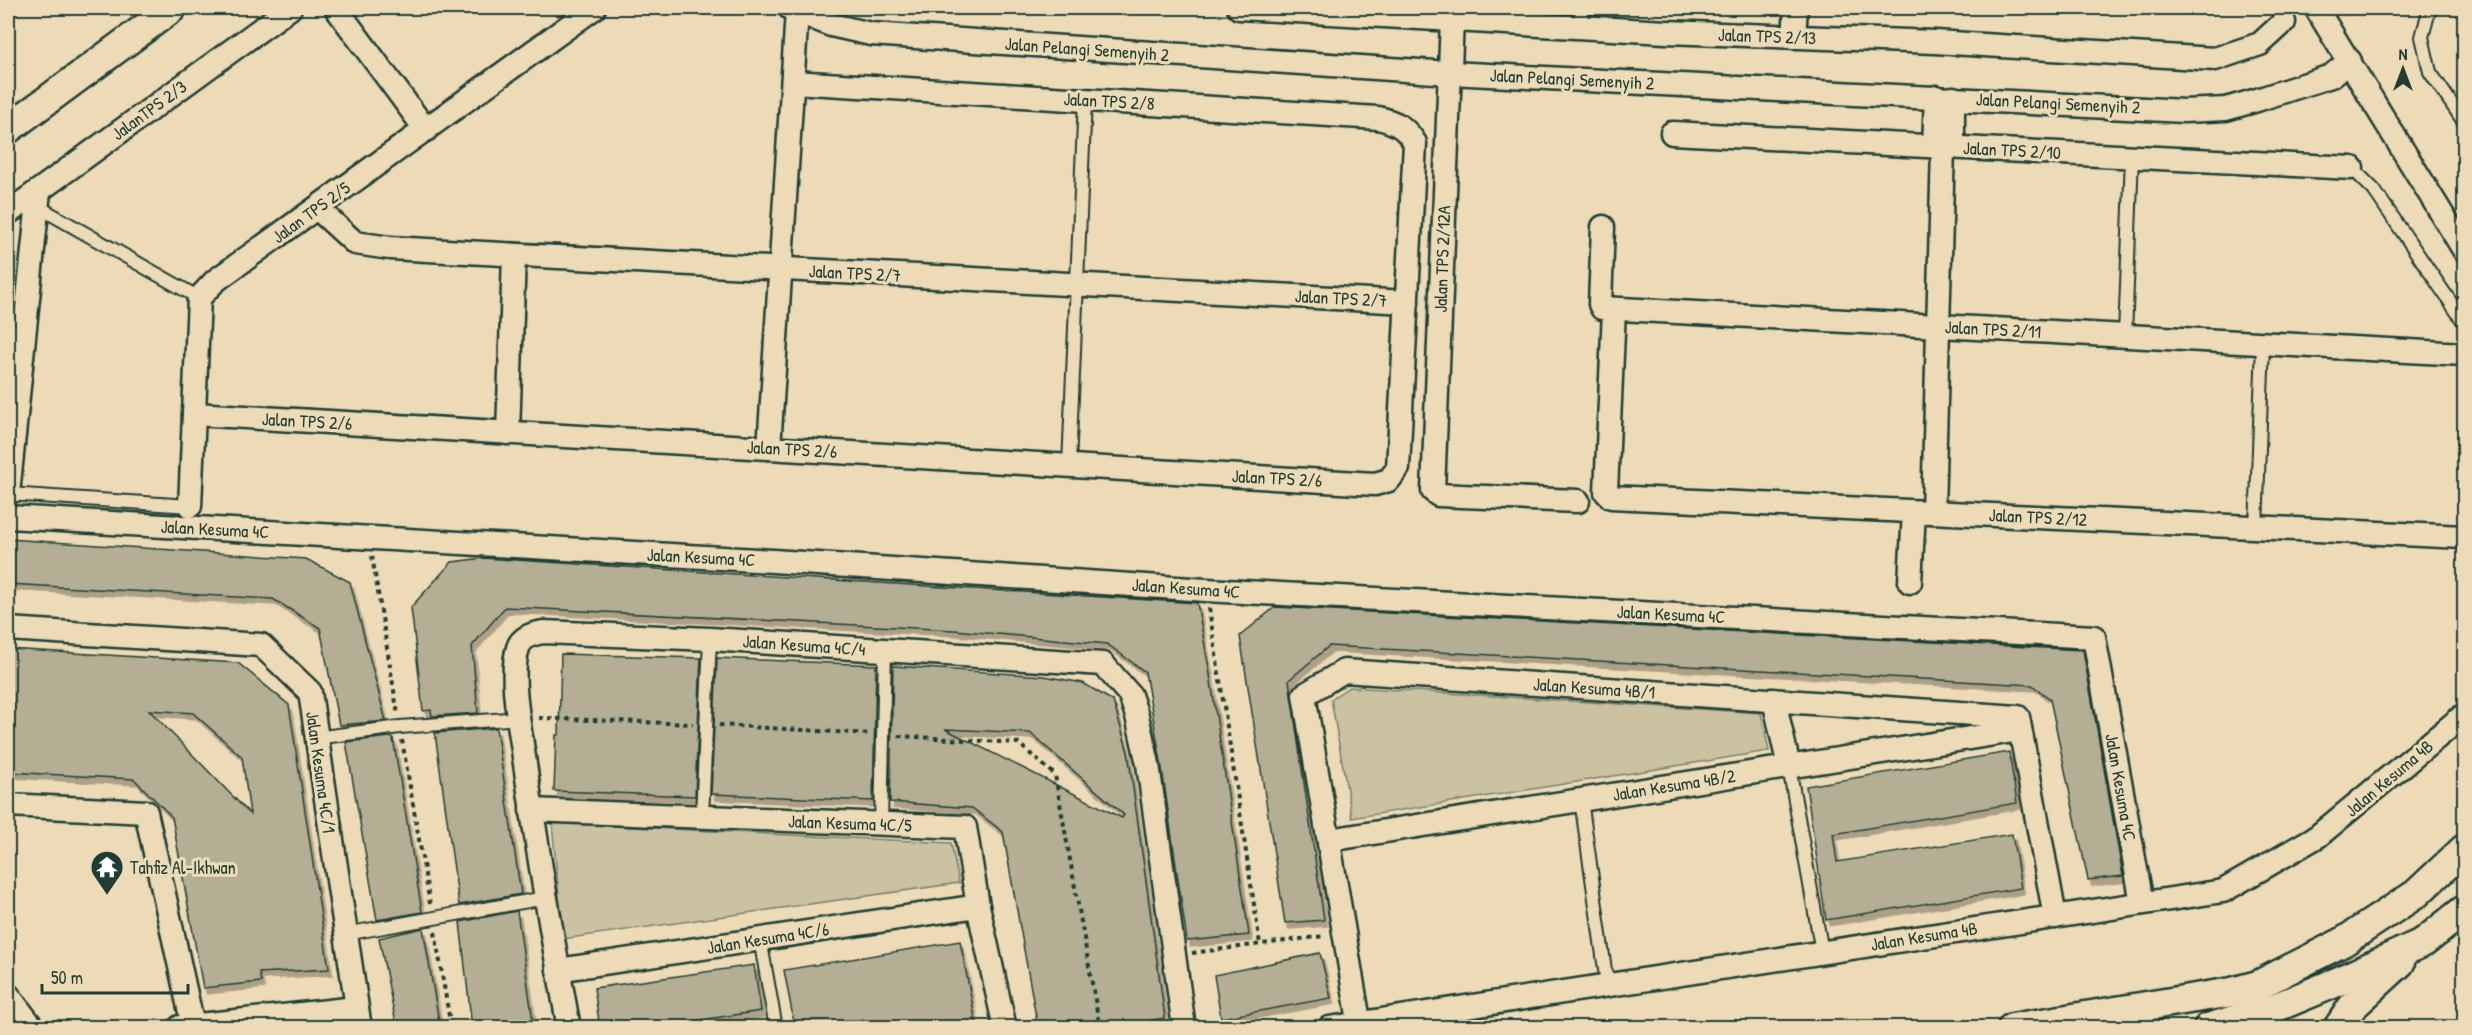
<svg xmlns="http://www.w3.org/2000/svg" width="2472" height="1035" viewBox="0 0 2472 1035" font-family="'Patrick Hand',sans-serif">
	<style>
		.green { fill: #cbc2a2; stroke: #75806b; stroke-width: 1.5 }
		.building { fill: #b4af94; stroke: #1f3d34; stroke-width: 1.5; fill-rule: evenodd; filter: url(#shadow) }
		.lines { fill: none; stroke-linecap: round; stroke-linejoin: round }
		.service-casing { stroke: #1f3d34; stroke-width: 16 }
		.minor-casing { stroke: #1f3d34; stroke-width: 27 }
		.tertiary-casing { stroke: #1f3d34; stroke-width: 33 }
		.path { stroke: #1f3d34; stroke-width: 4; stroke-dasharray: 4.5 4.5; stroke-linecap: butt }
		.service { stroke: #eddbb8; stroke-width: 12 }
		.minor { stroke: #eddbb8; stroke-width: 22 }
		.tertiary { stroke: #eddbb8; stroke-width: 28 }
		.labels { text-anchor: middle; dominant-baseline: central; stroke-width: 6; stroke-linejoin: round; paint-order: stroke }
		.street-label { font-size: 18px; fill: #1f3d34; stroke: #eddbb8 }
		.poi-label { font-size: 18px; fill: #1f3d34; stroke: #eddbb8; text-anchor: start }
	</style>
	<defs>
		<filter id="shadow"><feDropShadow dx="3.5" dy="6" stdDeviation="0" flood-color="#0004"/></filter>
	</defs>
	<rect width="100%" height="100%" fill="#eddbb8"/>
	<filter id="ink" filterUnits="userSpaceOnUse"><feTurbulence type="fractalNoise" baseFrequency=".0167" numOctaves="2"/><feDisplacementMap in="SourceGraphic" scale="12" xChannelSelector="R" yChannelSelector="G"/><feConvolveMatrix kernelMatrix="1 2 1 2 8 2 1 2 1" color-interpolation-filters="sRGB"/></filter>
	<g filter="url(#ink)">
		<g class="green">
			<polygon points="1349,687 1761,713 1769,751 1352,818 1331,699"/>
			<polygon points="552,823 951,843 959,883 563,939"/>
		</g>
		<g class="building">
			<polygon points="8,539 306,559 350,582 386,721 339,725 320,628 273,599 8,584"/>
			<polygon points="483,558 1197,603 1209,668 1249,935 1187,941 1161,762 1145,672 1107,644 954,630 505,607 472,646 478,713 432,716 431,710 423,711 411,607 452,562"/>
			<polygon points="1275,607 2083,650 2123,876 2088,880 2050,699 2032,685 1329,646 1289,680 1324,920 1285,923 1240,636"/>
			<path d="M 8,649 L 238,663 L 289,705 L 329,969 L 259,973 L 261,982 L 203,988 L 172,817 L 134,779 L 8,772 ZM 149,710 L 193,713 L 242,757 L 250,814 Z"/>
			<polygon points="561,654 701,658 695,796 554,791 556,735 559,735"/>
			<polygon points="717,658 876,665 873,801 711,794"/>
			<path d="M 893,666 L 1044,676 L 1083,683 L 1113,701 L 1128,752 L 1165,1018 L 1103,1028 L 1038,1028 L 1003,832 L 972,808 L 890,802 ZM 945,729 L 1030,733 L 1124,815 L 1122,818 Z"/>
			<polygon points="496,728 521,894 459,905 435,733"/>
			<polygon points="390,737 393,738 422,912 377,920 346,742"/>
			<polygon points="2009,752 2017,803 1833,834 1837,862 2012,834 2021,888 1826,920 1806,786"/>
			<polygon points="517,911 534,1028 472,1028 460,922"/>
			<polygon points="423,928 440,1028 397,1028 379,938"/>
			<polygon points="960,941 977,1028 795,1028 784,970"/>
			<polygon points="1320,953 1331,998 1221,1018 1214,975"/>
			<polygon points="754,965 761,1011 646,1028 600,1028 594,988"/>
		</g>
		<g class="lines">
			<g class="service-casing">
				<g id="service">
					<polyline points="2276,8 2284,22"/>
					<polyline points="2433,8 2429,11 2422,37 2430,72 2464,122"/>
					<polyline points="1580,27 1582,8"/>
					<polyline points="2352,168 2374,190 2464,322"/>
					<polyline points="37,206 199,298"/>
					<polyline points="2125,336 2132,156"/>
					<polyline points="1069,465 1085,100"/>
					<polyline points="8,494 190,506"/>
					<polyline points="2256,528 2263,344"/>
					<polyline points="315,738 400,727 519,718"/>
					<polyline points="1789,767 1822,952"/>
					<polyline points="1581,800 1607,984"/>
					<polyline points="702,817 710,639"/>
					<polyline points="881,824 885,650"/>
					<polyline points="345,934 545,898"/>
					<polyline points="760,939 776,1028"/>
				</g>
			</g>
			<g class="minor-casing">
				<g id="minor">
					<polyline points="336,8 426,130"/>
					<polyline points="790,8 831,25 871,34 1450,73 2184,111 2226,109 2257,100 2331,76 2350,61"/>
					<polyline points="1239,8 1666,32 1935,42 2215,59 2260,44 2284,22"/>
					<polyline points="2316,8 2464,250"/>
					<polyline points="1452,19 1433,491 1438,495 1578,501"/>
					<polyline points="1794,37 1796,8"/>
					<polyline points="1672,133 2352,168"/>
					<polyline points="1934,146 1936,97"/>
					<polyline points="1953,147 1953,98"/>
					<polyline points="317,208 355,243 390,248 1407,302"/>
					<polyline points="8,213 290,8"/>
					<polyline points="1603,227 1600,304 1602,308 2464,354"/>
					<polyline points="1614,309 1606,492 1611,497 2464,537"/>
					<path d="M 194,414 L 1375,484 L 1389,480 L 1398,468 L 1415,143 C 1405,127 1396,122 1378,118 L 793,82"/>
					<polyline points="508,433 514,255"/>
					<polyline points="769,448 797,11"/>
					<polyline points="8,494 39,191"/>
					<polyline points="190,506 199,298 215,281 594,8"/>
					<polyline points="1933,512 1943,147"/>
					<polyline points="8,517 773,561 1206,590 2094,637 2142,903"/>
					<polyline points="1910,582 1914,512"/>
					<polyline points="8,629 261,645 310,692 360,1028"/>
					<polyline points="1774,700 1789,767"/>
					<polyline points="8,805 146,812 193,1026"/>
					<polyline points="531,810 965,827 978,906 1005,1028"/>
					<polyline points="1329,840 2020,730"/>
					<polyline points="558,970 978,906"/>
					<polyline points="8,995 33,1028"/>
					<polyline points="1359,1021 1304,695 1344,671 2018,717 2055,917"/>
					<polyline points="180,1027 356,1008"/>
					<path d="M 569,1028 C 552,937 537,848 524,757 C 520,728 509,676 518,648 C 521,637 532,634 543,632 L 710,639 L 1103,664 L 1130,695 L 1137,716 L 1148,764 L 1184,1028"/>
					<polyline points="1329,1028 2223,891 2318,836 2464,715"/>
				</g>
			</g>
			<g class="tertiary-casing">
				<g id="tertiary">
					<polyline points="8,129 172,8"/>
					<polyline points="2012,1028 2232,992 2258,985 2343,942 2416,894 2464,849"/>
					<polyline points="2208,1028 2272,1009 2337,982 2424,942 2464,910"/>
					<polyline points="2338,1028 2352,1007 2400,963"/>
				</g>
			</g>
			<g class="path">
				<polyline points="372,556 398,715"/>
				<polyline points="1209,608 1260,944"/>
				<polyline points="539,718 693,724"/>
				<polyline points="719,725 870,734"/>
				<polyline points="898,736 1018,743 1055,775 1100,1028"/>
				<polyline points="402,740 430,904"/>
				<polyline points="435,932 451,1028"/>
				<polyline points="1192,953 1324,936"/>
			</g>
			<use href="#service" class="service"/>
			<use href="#minor" class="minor"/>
			<use href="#tertiary" class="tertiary"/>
		</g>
	</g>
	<defs>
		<g id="temple-pin" transform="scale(1.725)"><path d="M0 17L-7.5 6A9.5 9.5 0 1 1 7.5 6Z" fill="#1f3d34" stroke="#eddbb8"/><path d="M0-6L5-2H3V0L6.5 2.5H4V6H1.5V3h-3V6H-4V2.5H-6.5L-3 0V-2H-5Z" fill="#fff"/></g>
	</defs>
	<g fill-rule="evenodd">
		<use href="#temple-pin" x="107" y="867"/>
	</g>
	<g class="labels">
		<g class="street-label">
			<text transform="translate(1767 36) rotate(2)">Jalan TPS 2/13</text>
			<text transform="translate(1087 49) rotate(4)">Jalan Pelangi Semenyih 2</text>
			<text transform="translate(1572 79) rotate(3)">Jalan Pelangi Semenyih 2</text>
			<text transform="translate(1109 101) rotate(3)">Jalan TPS 2/8</text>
			<text transform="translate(2058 103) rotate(3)">Jalan Pelangi Semenyih 2</text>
			<text transform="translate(149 110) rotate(-36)">JalanTPS 2/3</text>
			<text transform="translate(2012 150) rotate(3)">Jalan TPS 2/10</text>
			<text transform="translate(311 212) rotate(-36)">Jalan TPS 2/5</text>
			<text transform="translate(1442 259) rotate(-88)">Jalan TPS 2/12A</text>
			<text transform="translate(855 273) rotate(3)">Jalan TPS 2/7</text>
			<text transform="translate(1341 298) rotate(3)">Jalan TPS 2/7</text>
			<text transform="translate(1993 329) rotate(3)">Jalan TPS 2/11</text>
			<text transform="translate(307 421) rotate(3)">Jalan TPS 2/6</text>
			<text transform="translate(792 449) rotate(3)">Jalan TPS 2/6</text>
			<text transform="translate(1277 478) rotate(3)">Jalan TPS 2/6</text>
			<text transform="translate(2038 517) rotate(3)">Jalan TPS 2/12</text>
			<text transform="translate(215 529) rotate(3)">Jalan Kesuma 4C</text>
			<text transform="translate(701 557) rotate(3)">Jalan Kesuma 4C</text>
			<text transform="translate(1186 588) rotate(4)">Jalan Kesuma 4C</text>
			<text transform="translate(1671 614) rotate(3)">Jalan Kesuma 4C</text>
			<text transform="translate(804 645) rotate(4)">Jalan Kesuma 4C/4</text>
			<text transform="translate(1594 688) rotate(4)">Jalan Kesuma 4B/1</text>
			<text transform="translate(321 772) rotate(82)">Jalan Kesuma 4C/1</text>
			<text transform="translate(2389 778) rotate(-40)">Jalan Kesuma 4B</text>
			<text transform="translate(1674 785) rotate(-9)">Jalan Kesuma 4B/2</text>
			<text transform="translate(2121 787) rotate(80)">Jalan Kesuma 4C</text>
			<text transform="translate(850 823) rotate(2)">Jalan Kesuma 4C/5</text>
			<text transform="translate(1924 936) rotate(-9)">Jalan Kesuma 4B</text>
			<text transform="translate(768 938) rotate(-9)">Jalan Kesuma 4C/6</text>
		</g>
		<g class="poi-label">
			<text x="130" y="867">Tahfiz Al-Ikhwan</text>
		</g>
	</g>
	<rect width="2472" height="1035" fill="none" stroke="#eddbb8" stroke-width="30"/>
	<rect x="15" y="15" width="2442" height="1005" fill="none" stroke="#1f3d34" stroke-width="2" filter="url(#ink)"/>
	<g transform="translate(2403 69)" stroke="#eddbb8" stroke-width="4.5" paint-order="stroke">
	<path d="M0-4.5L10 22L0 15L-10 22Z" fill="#1f3d34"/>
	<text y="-9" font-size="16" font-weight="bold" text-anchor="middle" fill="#1f3d34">N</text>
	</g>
	<path d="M42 984v9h146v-9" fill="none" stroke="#1f3d34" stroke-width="3"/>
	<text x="51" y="984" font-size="18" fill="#1f3d34" stroke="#eddbb8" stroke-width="4.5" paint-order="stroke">50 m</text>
</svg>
